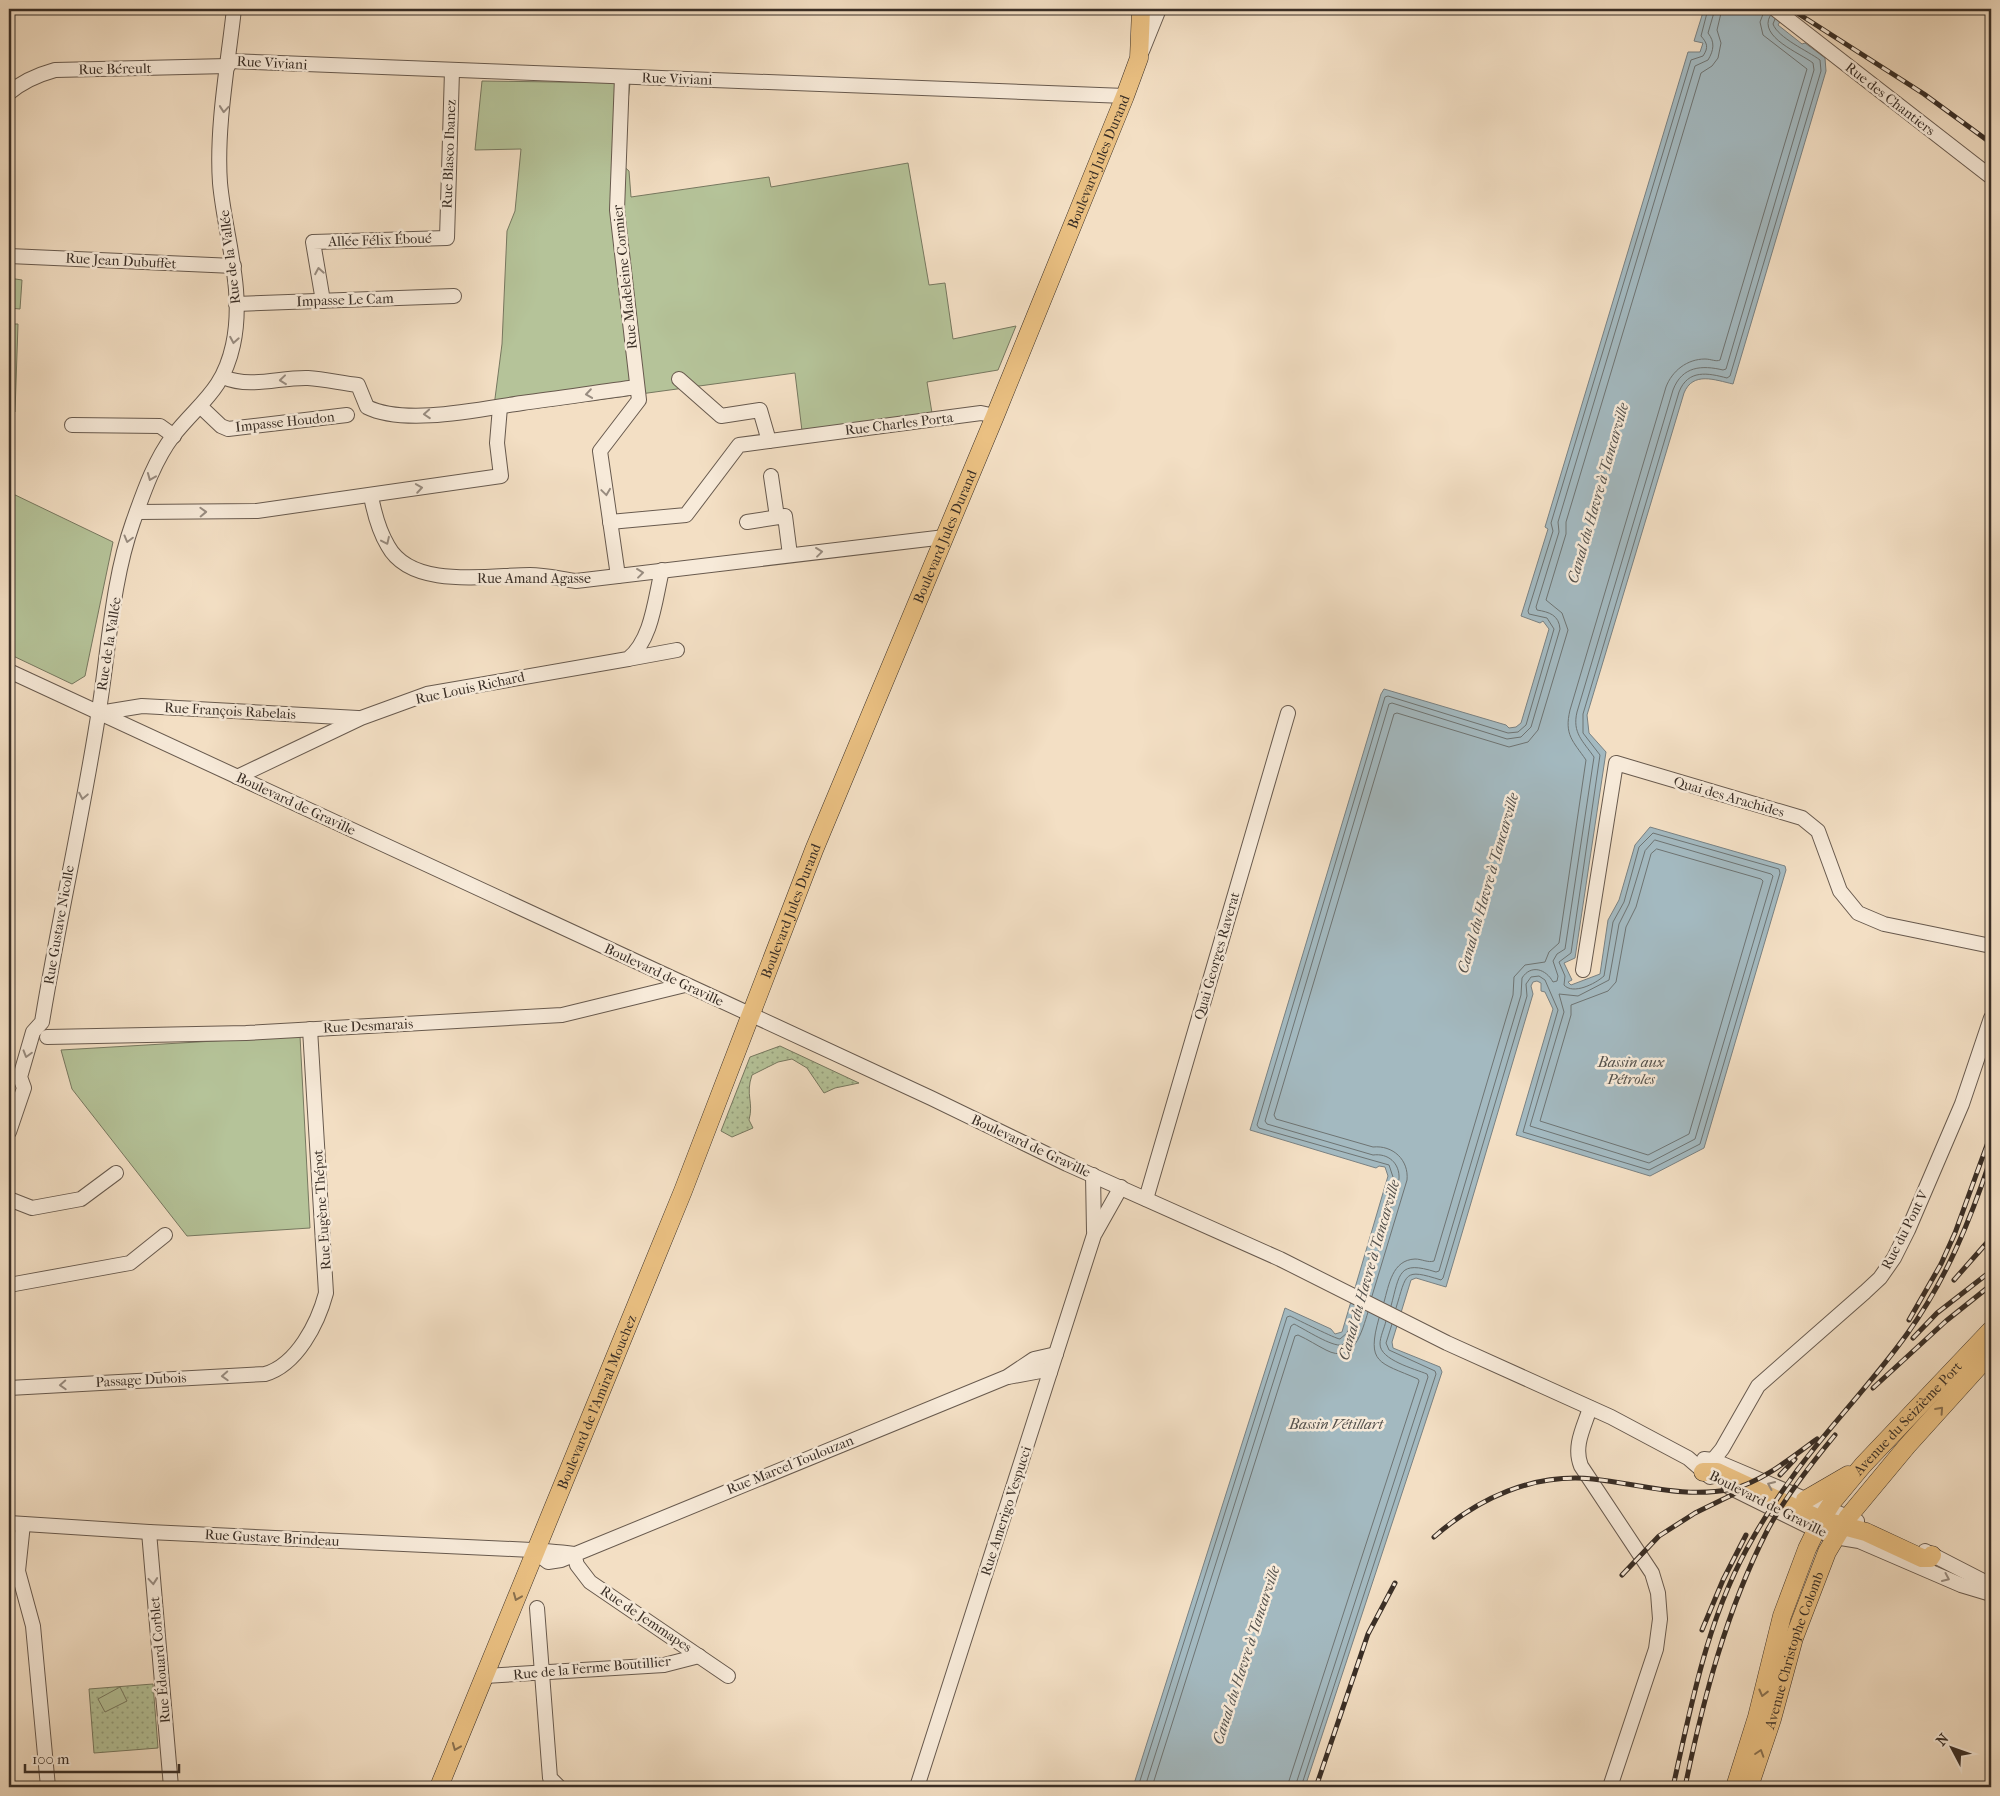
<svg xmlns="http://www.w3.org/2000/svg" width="2000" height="1796" viewBox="0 0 2000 1796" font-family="'IM FELL French Canon',serif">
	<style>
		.grass { fill: url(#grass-dots); stroke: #777860 }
		.garden { fill: #b5c399; stroke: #777860 }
		.water { fill: #a3b9c0; stroke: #798182 }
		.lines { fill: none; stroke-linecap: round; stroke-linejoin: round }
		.shore { stroke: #6e7473; stroke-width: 1 }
		.minor-casing { stroke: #685a4e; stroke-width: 16 }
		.major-casing { stroke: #392e26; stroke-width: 19 }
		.minor { stroke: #f7ead9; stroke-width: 14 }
		.major { stroke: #eac082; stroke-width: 18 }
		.rail-casing { stroke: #392e26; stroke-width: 5 }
		.rail { stroke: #f7ead9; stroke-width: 3; stroke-dasharray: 9; stroke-linecap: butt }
		.oneway { stroke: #988c80 }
		.oneway2 { stroke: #89704f }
		.labels { text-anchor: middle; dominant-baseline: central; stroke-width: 5; stroke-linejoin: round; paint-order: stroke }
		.street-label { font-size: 14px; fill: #392e26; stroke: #f7ead9 }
		.water-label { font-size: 15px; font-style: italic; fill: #54514c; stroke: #f7ead9 }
	</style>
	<defs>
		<pattern id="grass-dots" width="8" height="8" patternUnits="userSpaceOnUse" patternTransform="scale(1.25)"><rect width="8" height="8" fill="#b5c399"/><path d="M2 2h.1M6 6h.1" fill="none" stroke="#949f7d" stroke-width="1.8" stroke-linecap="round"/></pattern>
	</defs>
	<rect width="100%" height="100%" fill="#f3dfc4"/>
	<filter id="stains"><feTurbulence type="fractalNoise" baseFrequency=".004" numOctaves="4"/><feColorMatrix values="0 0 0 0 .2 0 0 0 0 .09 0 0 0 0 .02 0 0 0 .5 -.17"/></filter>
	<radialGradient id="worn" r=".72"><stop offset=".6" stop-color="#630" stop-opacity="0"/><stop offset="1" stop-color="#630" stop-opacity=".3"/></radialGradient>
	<g class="grass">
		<path d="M 780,1046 L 859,1083 L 835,1088 L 824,1093 L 807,1068 L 792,1059 L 778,1062 L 752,1075 C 745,1095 754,1102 749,1120 L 753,1128 L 732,1137 L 721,1131 L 750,1057 Z"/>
		<polygon points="153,1684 158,1748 94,1753 89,1689"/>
	</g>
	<g class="garden">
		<polygon points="482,81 630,83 621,164 629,171 631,197 769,177 771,187 908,163 929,285 945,283 953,339 1016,326 998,370 927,382 932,413 802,431 795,373 493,414 502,344 507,231 515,211 521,149 475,150"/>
		<polygon points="9,278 22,280 20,309 9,308"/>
		<polygon points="9,324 18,324 15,412 9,412"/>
		<polygon points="9,492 113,542 85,676 72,684 9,654"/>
		<polygon points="300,1036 310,1228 187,1236 72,1089 61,1050"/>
		<polygon points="120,1687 127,1701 105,1712 98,1699"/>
	</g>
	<path class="water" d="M 1704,9 L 1787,9 L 1778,25 L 1802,44 L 1805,43 L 1825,58 L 1826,71 L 1733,384 C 1715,380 1693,371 1684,393 L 1587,715 L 1589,733 L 1606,752 L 1575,958 L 1564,963 L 1572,980 L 1568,982 L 1571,985 L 1600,974 L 1608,920 L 1619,900 L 1635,845 L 1650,827 L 1785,866 L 1786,870 L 1704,1148 L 1650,1176 L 1516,1135 L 1553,1009 L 1545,992 L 1541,991 L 1541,983 L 1537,981 L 1533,982 L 1531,986 L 1533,994 L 1446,1287 L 1416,1278 L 1411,1280 L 1392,1342 L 1393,1348 L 1440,1367 L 1442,1372 L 1305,1787 L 1133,1787 L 1285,1308 L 1331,1329 L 1335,1334 L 1342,1332 L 1388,1176 L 1385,1167 L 1379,1166 L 1376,1168 L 1250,1130 L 1381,694 L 1384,689 L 1506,725 L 1509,728 L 1516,727 L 1521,723 L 1549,629 L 1543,621 L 1540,623 L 1521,616 L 1548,529 L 1545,527 L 1688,52 L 1700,52 L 1703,43 L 1694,41 Z"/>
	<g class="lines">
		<g class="shore">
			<polygon points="1655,840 1771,874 1773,876 1695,1139 1649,1163 1530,1126 1564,1012 1559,994 1578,996 1609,980 1619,924 1629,904 1645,851"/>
			<polygon points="1657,849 1761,879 1763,881 1689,1134 1648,1155 1540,1121 1571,1015 1571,1005 1608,991 1616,982 1626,927 1636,907 1651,854"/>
			<path d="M 1360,1290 L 1393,1177 L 1389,1165 L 1259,1128 L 1257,1125 L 1385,697 L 1388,696 L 1508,733 L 1518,732 L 1526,725 L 1554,629 L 1547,618 L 1529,614 L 1528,611 L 1553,531 L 1551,523 L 1691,60 L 1703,56 C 1709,47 1707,43 1701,36 L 1708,9"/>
			<path d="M 1366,1293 L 1399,1179 C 1400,1163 1388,1153 1373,1155 L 1267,1124 L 1265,1121 L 1389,704 L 1392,703 L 1507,739 L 1521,737 L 1531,727 L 1560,629 C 1559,615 1549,612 1537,610 L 1536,607 L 1559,532 L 1558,522 L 1695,66 L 1708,60 C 1714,50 1715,42 1708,33 L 1715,9"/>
			<path d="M 1372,1296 L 1407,1180 C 1409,1160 1393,1145 1373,1147 L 1276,1119 L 1274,1115 L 1394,714 L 1397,713 L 1509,747 L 1528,742 L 1538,730 L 1568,630 L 1562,613 L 1546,600 L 1566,534 L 1566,522 L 1701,73 L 1712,66 L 1718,58 L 1721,43 L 1717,30 L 1722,9"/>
			<path d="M 1384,1302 C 1389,1285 1392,1260 1415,1259 C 1422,1259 1428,1263 1434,1261 L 1513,995 L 1514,977 L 1525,965 L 1545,962 L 1549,952 L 1559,943 L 1586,760 C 1573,741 1564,735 1570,710 L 1666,387 C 1672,371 1687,359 1705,359 C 1711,359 1716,362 1720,360 L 1807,69 L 1763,35 L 1760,22 L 1765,9"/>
			<path d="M 1391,1306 C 1400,1273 1398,1260 1436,1272 L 1439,1271 L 1521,995 L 1522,978 C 1531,964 1546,969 1553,982 L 1557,981 L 1558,976 L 1553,961 L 1557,954 L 1565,949 L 1594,757 C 1583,741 1572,733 1577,712 L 1673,390 C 1682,366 1702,365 1723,370 L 1726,369 L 1814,70 L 1813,63 C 1800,53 1758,37 1770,16"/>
			<path d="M 1396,1308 C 1407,1273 1403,1268 1441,1280 L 1443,1278 L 1527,996 L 1526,984 L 1531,977 L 1539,976 L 1545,980 L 1558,1010 L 1523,1132 L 1649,1170 L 1700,1144 L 1780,873 L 1779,869 L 1653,833 L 1639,847 L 1624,902 L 1613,922 L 1604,976 C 1595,984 1573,995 1564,985 L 1565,976 L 1559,962 L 1571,953 L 1600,755 L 1583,733 L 1583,714 L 1679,392 C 1688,369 1708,373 1727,378 L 1730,376 L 1821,71 L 1820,60 C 1808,51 1778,38 1773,24 L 1775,19"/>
			<path d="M 1138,1787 L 1287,1317 L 1290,1316 C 1298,1320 1336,1339 1340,1339 L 1347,1333 L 1355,1306"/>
			<path d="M 1145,1787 L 1291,1326 L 1294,1324 C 1306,1330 1332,1347 1342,1345 L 1353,1336 L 1361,1309"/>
			<path d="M 1152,1787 L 1295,1336 L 1298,1335 C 1309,1340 1316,1345 1326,1350 C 1354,1365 1362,1331 1368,1312"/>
			<path d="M 1287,1787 L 1419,1381 L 1418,1379 C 1379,1362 1366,1364 1379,1318"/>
			<path d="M 1295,1787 L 1428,1377 L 1427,1374 C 1415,1369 1380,1360 1380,1344 C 1380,1337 1384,1329 1386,1321"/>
			<polyline points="1301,1787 1436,1374 1435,1371 1389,1350 1386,1343 1392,1324"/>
		</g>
		<g class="minor-casing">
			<g id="minor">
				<polyline points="1775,9 1991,177"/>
				<polyline points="1142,51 1159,9"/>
				<polyline points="228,61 1125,96"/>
				<path d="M 9,93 C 23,81 37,75 55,70 L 228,66"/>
				<polyline points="9,256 234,266"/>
				<polyline points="323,301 313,242 447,238 452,71"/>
				<polyline points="236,304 454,296"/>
				<path d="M 223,377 C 252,389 279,377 308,378 C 324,379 341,383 358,385 L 367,407 C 405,426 481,409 522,403 C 561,398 599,392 637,387"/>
				<polyline points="679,379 721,416 760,410 769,441"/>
				<polyline points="201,407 221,426 228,429 347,415"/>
				<polyline points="72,425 160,426 174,436"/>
				<polyline points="771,476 777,517"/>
				<path d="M 371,496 C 374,512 379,531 388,546 C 412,590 490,575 530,575 C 545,575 561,579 576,581 L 945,537"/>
				<polyline points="137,512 257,511 501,476 497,443 500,407"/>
				<polyline points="610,522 686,515 739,445 981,413 995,416"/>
				<polyline points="747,522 785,516 790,555"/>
				<polyline points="618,576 600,451 639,400 617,210 622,77"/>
				<polyline points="628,659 677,650"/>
				<polyline points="9,671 931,1098 1067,1164 1280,1259 1447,1343 1611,1417 1688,1458 1710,1477"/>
				<polyline points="99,713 142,706 358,718"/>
				<path d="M 237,777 L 361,718 L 427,694 L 628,659 C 652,640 655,599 662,570"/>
				<polyline points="1583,970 1616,763 1802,818 1818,831 1840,891 1858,913 1884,924 1991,946"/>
				<polyline points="47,1037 246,1033 562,1015 685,985"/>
				<path d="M 9,1132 L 24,1088 L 20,1077 L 33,1032 L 42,1022 C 59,918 83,814 99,710 C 109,648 112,581 133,522 C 143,494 154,461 173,436 C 200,402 223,391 233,345 C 245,290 225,237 220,183 C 216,128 228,64 234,9"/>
				<polyline points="1093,1175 1094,1231"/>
				<polyline points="9,1199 32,1208 81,1199 116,1173"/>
				<polyline points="1146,1199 1288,713"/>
				<polyline points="9,1285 130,1263 165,1235"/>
				<polyline points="1008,1377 1046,1370 1050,1372"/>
				<path d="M 9,1388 L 265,1374 C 297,1365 318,1323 326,1293 L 310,1029"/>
				<path d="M 1590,1408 C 1584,1427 1573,1446 1581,1466 L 1652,1573 L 1658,1593 L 1660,1619 L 1656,1649 L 1610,1787"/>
				<polyline points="1704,1459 1713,1460 1857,1521"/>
				<polyline points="1703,1472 1722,1449 1758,1386 1865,1292 1880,1278 1894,1258 1908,1230 1962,1104 1991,1018"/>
				<polyline points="1729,1487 1816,1530 1835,1537 1859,1541 1961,1585 1991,1594"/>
				<path d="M 9,1523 L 149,1532 L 512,1549 C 533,1550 553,1551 574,1554"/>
				<polyline points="23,1524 18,1571 33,1626 48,1787"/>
				<polyline points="149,1532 171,1787"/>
				<polyline points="1925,1551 1991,1585"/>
				<polyline points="535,1552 548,1562 561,1560 1007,1377 1034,1359 1056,1354"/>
				<polyline points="574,1554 577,1565 590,1582 728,1676"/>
				<polyline points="537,1608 550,1778 559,1787"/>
				<polyline points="485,1676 664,1665 699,1656"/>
				<polyline points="917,1787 1094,1235 1121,1187"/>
			</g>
		</g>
		<g class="major-casing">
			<g id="major">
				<polyline points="1703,1472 1717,1472 1821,1520 1866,1532 1922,1558 1930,1558 1932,1555"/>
				<polyline points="1805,1500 1848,1475"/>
				<path id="s1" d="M 439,1787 L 683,1191 L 814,850 L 995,416 L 1125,96 L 1139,58 L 1141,9"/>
				<path id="s2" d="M 1735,1787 L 1757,1717 L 1782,1616 L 1807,1549 L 1821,1520 L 1833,1501 L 1863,1465 L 1991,1330"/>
				<path id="s3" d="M 1749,1787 L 1772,1719 L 1794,1638 L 1827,1552 L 1848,1517 L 1907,1446 L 1991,1353"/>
			</g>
		</g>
		<use href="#minor" class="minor"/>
		<use href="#major" class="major"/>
		<g class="rail-casing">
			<g id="rail">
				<polyline points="1791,9 1924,94 1991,143"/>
				<polyline points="1954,1280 1991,1238"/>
				<polyline points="1909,1320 1941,1264 1955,1233 1991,1134"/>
				<polyline points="1913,1338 1937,1313 1991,1271"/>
				<polyline points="1873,1388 1946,1321 1991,1285"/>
				<polyline points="1780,1475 1795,1459"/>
				<path d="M 1434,1537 C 1478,1498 1533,1473 1593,1479 C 1640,1484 1684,1499 1732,1489 C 1762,1482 1792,1457 1817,1439"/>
				<polyline points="1622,1575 1659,1536 1695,1513 1742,1490"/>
				<polyline points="1702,1630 1723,1580 1746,1535"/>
				<polyline points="1316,1787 1368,1634 1395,1583"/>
				<path d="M 1673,1787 C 1692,1701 1708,1614 1754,1536 C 1772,1505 1793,1474 1816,1446 C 1846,1409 1879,1373 1907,1334 C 1946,1280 1970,1221 1991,1158"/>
				<path d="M 1685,1787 C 1703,1700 1726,1611 1767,1531 C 1785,1497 1811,1464 1835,1435"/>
			</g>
		</g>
		<use href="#rail" class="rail"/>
	</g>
	<defs><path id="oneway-chevron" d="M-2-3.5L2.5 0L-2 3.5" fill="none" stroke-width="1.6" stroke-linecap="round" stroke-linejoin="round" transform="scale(1.25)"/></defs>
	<g class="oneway">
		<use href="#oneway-chevron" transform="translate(224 109) rotate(95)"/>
		<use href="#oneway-chevron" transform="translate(319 271) rotate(-100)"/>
		<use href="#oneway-chevron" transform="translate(234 340) rotate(100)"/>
		<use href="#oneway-chevron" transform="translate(283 380) rotate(174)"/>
		<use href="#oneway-chevron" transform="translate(589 394) rotate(172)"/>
		<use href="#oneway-chevron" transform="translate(427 414) rotate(176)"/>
		<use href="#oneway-chevron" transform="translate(151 477) rotate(112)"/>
		<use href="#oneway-chevron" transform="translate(419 488) rotate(-9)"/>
		<use href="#oneway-chevron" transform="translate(606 492) rotate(82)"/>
		<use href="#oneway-chevron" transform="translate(203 512) rotate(-2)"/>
		<use href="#oneway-chevron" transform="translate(128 539) rotate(105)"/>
		<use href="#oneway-chevron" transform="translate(386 541) rotate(65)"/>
		<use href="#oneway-chevron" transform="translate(819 552) rotate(-7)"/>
		<use href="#oneway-chevron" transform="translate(640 573) rotate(-7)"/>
		<use href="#oneway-chevron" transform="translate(83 796) rotate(101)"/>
		<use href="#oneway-chevron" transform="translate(27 1054) rotate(106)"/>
		<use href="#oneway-chevron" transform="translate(225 1376) rotate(177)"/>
		<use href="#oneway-chevron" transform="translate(63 1385) rotate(177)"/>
		<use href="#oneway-chevron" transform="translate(1771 1485) rotate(-156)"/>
		<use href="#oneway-chevron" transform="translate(1946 1578) rotate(24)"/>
		<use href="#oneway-chevron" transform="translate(153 1581) rotate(85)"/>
	</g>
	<g class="oneway2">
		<use href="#oneway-chevron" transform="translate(1940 1410) rotate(-48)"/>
		<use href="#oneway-chevron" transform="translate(517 1597) rotate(112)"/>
		<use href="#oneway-chevron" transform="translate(1763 1693) rotate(104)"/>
		<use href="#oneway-chevron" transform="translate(456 1747) rotate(112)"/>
		<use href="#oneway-chevron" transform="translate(1760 1753) rotate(-72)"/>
	</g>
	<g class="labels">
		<g class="street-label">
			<text transform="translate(272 63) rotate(3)">Rue Viviani</text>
			<text transform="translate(115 69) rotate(-1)">Rue Béreult</text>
			<text transform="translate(677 79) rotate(2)">Rue Viviani</text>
			<text transform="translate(1890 99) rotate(38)">Rue des Chantiers</text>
			<text transform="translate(449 154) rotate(-88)">Rue Blasco Ibanez</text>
			<text stroke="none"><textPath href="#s1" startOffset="1754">Boulevard Jules Durand</textPath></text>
			<text transform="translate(380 240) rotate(-2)">Allée Félix Éboué</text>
			<text transform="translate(230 257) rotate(-97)">Rue de la Vallée</text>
			<text transform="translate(121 261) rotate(3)">Rue Jean Dubuffet</text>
			<text transform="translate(625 277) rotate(-96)">Rue Madeleine Cormier</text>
			<text transform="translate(345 300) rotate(-2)">Impasse Le Cam</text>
			<text transform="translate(285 422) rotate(-6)">Impasse Houdon</text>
			<text transform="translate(899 424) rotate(-7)">Rue Charles Porta</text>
			<text stroke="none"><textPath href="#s1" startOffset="1349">Boulevard Jules Durand</textPath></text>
			<text x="534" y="578">Rue Amand Agasse</text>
			<text transform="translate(109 644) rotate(-81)">Rue de la Vallée</text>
			<text transform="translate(470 688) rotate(-12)">Rue Louis Richard</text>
			<text transform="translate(230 711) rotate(3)">Rue François Rabelais</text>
			<text transform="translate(1729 797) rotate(16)">Quai des Arachides</text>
			<text transform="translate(296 804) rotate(25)">Boulevard de Graville</text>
			<text stroke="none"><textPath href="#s1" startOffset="944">Boulevard Jules Durand</textPath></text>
			<text transform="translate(59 925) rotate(-80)">Rue Gustave Nicolle</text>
			<text transform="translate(1217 956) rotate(-74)">Quai Georges Raverat</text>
			<text transform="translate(664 975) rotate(25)">Boulevard de Graville</text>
			<text transform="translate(368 1026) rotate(-3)">Rue Desmarais</text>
			<text transform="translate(1031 1146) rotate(25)">Boulevard de Graville</text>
			<text transform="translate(322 1210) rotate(-94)">Rue Eugène Thépot</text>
			<text transform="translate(1905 1230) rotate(-63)">Rue du Pont V</text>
			<text transform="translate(141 1380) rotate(-3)">Passage Dubois</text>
			<text stroke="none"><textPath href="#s1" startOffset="416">Boulevard de l'Amiral Mouchez</textPath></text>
			<text stroke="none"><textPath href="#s2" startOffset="415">Avenue du Seizième Port</textPath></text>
			<text transform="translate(790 1465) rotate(-22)">Rue Marcel Toulouzan</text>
			<text transform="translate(1768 1504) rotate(27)">Boulevard de Graville</text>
			<text transform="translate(1006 1511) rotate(-72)">Rue Amerigo Vespucci</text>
			<text transform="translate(272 1538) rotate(3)">Rue Gustave Brindeau</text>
			<text transform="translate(646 1619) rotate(34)">Rue de Jemmapes</text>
			<text stroke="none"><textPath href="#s3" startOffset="144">Avenue Christophe Colomb</textPath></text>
			<text transform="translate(160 1660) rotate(-95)">Rue Édouard Corblet</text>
			<text transform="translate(592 1668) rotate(-5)">Rue de la Ferme Boutillier</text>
		</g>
		<g class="water-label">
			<text transform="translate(1598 493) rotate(-74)">Canal du Havre à Tancarville</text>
			<text transform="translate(1488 883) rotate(-74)">Canal du Havre à Tancarville</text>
			<text x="1631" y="1062">Bassin aux<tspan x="1631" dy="17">Pétroles</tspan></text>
			<text transform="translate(1369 1270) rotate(-74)">Canal du Havre à Tancarville</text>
			<text x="1336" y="1424">Bassin Vétillart</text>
			<text transform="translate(1246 1655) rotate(-72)">Canal du Havre à Tancarville</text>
		</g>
	</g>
	<rect width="2000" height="1796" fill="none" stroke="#f3dfc4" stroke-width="30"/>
	<rect x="10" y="10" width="1980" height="1776" fill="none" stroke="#392e26" stroke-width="2.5"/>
	<rect x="15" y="15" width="1970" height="1766" fill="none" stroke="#392e26"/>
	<g transform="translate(1952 1748) rotate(311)" stroke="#f7ead9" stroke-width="4" paint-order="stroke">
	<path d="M0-4L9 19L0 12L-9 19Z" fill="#392e26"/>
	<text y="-8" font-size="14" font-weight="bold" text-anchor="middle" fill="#392e26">N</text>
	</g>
	<path d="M25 1764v8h154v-8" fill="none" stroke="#392e26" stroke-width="2.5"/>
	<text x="32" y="1764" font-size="15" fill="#392e26" stroke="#f7ead9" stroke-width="4" paint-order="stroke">100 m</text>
	<rect width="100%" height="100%" filter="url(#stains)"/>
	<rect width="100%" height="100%" fill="url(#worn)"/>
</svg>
